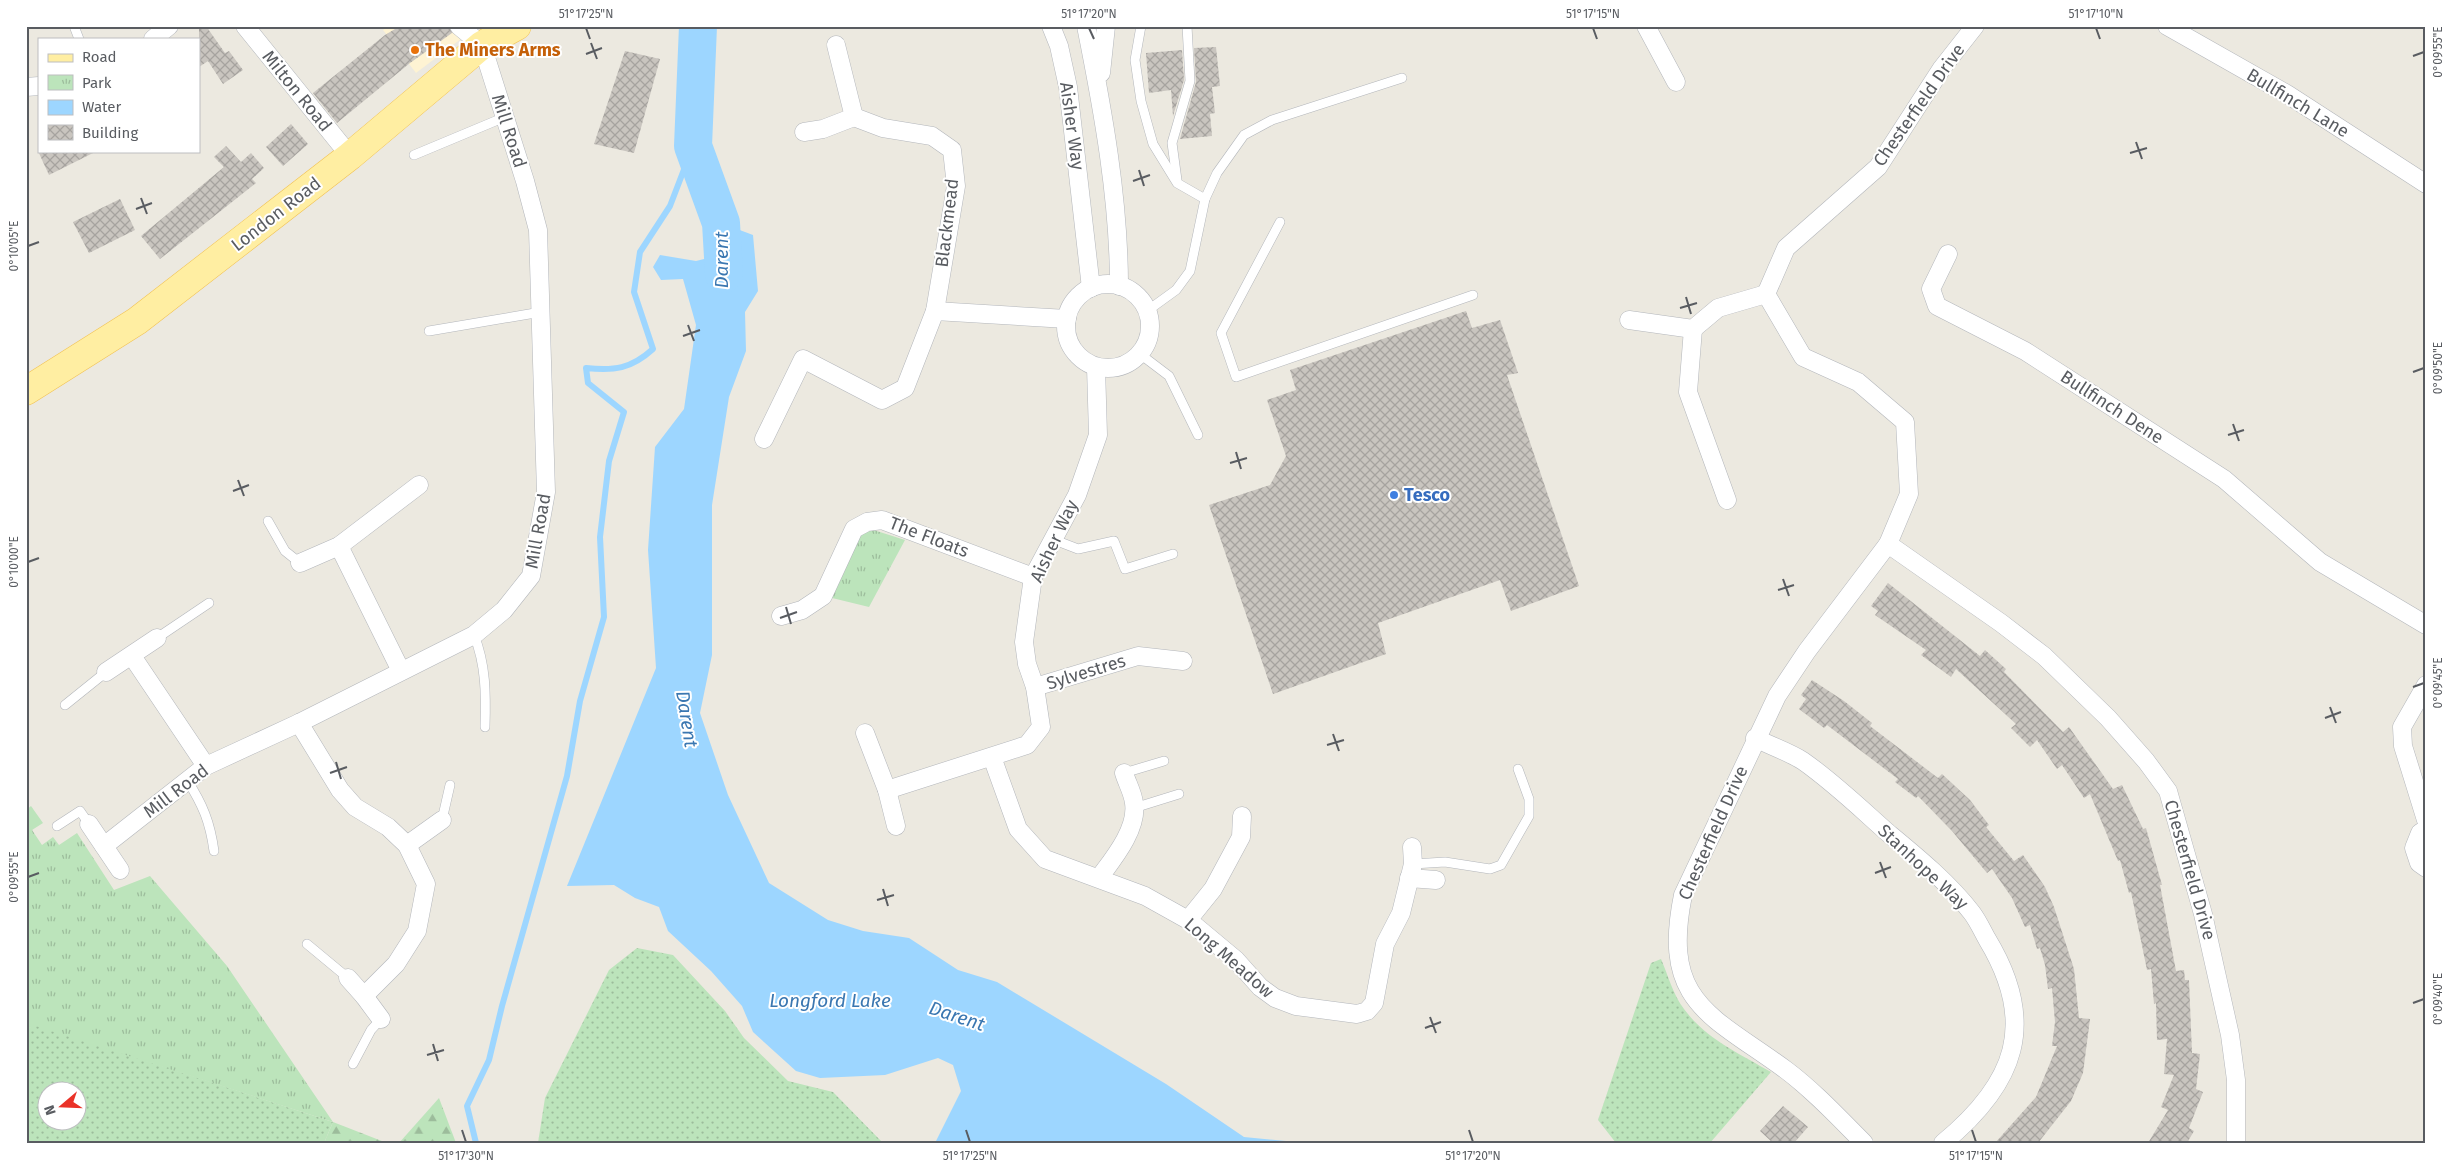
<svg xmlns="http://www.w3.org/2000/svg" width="2452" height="1169" viewBox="0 0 2452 1169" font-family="'Fira Sans',sans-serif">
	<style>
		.commercial { fill: #fef3d3 }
		.grass { fill: url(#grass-dots); fill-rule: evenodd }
		.forest { fill: url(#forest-firs) }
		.park { fill: url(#park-tufts) }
		.water { fill: #9dd6ff }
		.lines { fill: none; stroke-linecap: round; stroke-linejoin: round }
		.stream { stroke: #9dd6ff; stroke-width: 6 }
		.river { stroke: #9dd6ff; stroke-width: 38 }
		.building { fill: url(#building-cross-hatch) }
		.service-casing { stroke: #b3b6bb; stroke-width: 10 }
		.minor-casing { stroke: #b3b6bb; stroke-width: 19 }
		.primary-casing { stroke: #f2c253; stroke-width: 29 }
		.service { stroke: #fff; stroke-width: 9 }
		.minor { stroke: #fff; stroke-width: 18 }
		.primary { stroke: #ffeea2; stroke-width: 28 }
		.ticks { fill: none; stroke: #595c61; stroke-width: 2 }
		.food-dot { fill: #e8710a; stroke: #fff; stroke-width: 2 }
		.shop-dot { fill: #3f7fe0; stroke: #fff; stroke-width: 2 }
		.labels { text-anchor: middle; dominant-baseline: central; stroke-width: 4; stroke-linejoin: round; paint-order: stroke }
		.food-label { font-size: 18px; font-weight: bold; fill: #c56008; stroke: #fff; text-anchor: start }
		.street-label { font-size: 18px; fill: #595c61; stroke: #fff }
		.shop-label { font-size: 18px; font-weight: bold; fill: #366cbe; stroke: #fff; text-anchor: start }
		.water-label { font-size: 19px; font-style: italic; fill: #3a77b1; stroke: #fff }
		.neatline { fill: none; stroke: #595c61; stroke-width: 2 }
		.ticks-label { font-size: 12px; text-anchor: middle; fill: #595c61 }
	</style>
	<defs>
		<pattern id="grass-dots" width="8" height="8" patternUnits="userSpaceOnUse" patternTransform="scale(1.25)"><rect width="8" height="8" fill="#bce4bb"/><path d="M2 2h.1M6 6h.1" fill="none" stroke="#9cbc9b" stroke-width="1.8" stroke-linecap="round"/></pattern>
		<pattern id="forest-firs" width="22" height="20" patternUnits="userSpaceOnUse" patternTransform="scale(1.25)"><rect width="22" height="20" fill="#bce4bb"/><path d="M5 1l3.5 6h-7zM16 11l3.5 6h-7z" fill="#9cbc9b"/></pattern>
		<pattern id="park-tufts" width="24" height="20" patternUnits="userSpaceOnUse" patternTransform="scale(1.25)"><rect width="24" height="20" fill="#bce4bb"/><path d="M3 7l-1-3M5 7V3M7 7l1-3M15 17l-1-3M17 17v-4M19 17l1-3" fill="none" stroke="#9cbc9b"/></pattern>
		<pattern id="building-cross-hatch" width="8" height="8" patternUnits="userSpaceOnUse" patternTransform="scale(1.25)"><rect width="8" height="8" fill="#c9c5bf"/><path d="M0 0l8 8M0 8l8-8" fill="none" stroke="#a6a39f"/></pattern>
	</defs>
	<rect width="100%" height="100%" fill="#ece9e0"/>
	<polygon class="commercial" points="388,26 478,26 416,73 383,30"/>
	<g class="grass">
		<polygon points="637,948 673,955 725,1011 744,1038 788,1081 833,1092 883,1143 538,1143 545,1098 609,970"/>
		<path d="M 1661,959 C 1668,975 1673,995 1684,1009 C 1706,1039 1740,1054 1771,1072 L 1710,1143 L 1616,1143 L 1598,1120 L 1651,963 Z"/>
		<path d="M 36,1025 L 333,1122 L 324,1143 L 26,1143 L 26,1029 ZM 48,1092 L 78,1092 L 78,1122 L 48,1122 Z"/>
	</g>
	<g class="forest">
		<polygon points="439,1098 456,1143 399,1143"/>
		<polygon points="333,1122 387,1143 324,1143"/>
	</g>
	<g class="park">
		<polygon points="861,526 905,540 869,607 828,597"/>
		<polygon points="31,806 43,823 32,830 42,845 53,837 59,845 77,833 114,890 150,876 227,966 333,1122 36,1026 26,1029 26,810"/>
	</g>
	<polygon class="water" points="721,223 753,235 758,291 745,312 746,351 729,397 712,505 712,655 700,713 728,795 769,883 828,920 863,931 909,938 958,970 997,982 1166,1084 1244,1137 1307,1143 935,1143 961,1091 953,1065 938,1058 885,1075 820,1078 796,1071 753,1032 742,1006 711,971 668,931 659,907 635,898 614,885 567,886 656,668 648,550 655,447 684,409 696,325 683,279 661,280 653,267 660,255 696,261 712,257"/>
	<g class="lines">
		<path class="stream" d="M 476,1143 L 467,1106 L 489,1060 L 502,1006 L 567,776 L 580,701 L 604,617 L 600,537 L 609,461 L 624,412 L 588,383 L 586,368 C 614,371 631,369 653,349 L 634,292 L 640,252 L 670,206 L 693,146"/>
		<polyline class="river" points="698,26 693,146 721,223 724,274"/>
	</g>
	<g class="building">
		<polygon points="199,26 206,26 225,53 229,51 243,70 223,84 208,61 199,67"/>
		<polygon points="400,26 449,26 452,33 410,63 337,123 313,93 385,35"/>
		<polygon points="1216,47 1220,86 1212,87 1215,113 1210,114 1212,136 1180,139 1196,82 1194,48"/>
		<polygon points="1182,50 1184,80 1173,116 1171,90 1149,93 1146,53"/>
		<polygon points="625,51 660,59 634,153 594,144"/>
		<polygon points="291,124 308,144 283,166 266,147"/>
		<polygon points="226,146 241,162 251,153 264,168 252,179 256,183 160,259 141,236 224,167 214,157"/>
		<polygon points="38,151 97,151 49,175"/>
		<polygon points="120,199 135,230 89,253 73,222"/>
		<polygon points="1466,311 1472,328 1500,320 1518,373 1507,375 1579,586 1511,611 1500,580 1378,623 1386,654 1273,694 1209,505 1270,485 1286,456 1267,400 1296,390 1290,370"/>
		<polygon points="1888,583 1980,656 1985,650 2006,669 2004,672 2063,732 2069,727 2113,789 2122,785 2143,829 2146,828 2162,885 2160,885 2176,971 2184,970 2185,980 2189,980 2192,1053 2200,1054 2196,1089 2203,1092 2189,1128 2194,1131 2187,1143 2148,1143 2168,1110 2161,1107 2174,1075 2164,1074 2167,1039 2157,1040 2156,1003 2154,1004 2151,969 2147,970 2131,892 2129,893 2120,860 2118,861 2090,794 2084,798 2062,765 2057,769 2037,740 2030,747 2011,728 2016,724 1956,669 1951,677 1921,655 1926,650 1875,615 1878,611 1871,606"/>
		<polygon points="1812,680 1844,701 1872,723 1870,726 1938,778 1942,774 1970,800 1989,825 1986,827 2014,861 2023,855 2045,887 2054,907 2074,969 2079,1018 2090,1019 2083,1073 2071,1101 2038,1143 1995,1143 2036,1097 2057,1046 2052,1046 2055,1022 2052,988 2048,989 2045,965 2040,948 2037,949 2030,925 2025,927 2012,898 1992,869 1987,873 1952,831 1918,796 1916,798 1895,782 1898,779 1827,725 1824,728 1799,709 1806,699 1801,695"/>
		<polygon points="1783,1106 1808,1127 1794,1143 1773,1143 1760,1131"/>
	</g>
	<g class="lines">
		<g class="service-casing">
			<g id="service">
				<polyline points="74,26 79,39"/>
				<polyline points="1141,26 1135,60 1141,101 1153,144 1177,183 1205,199"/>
				<polyline points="414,155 505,117"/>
				<polyline points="1177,180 1172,143 1190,81 1187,26"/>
				<polyline points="1280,222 1221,333 1236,377 1473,295"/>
				<polyline points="1147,311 1176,290 1190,271 1205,199 1217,173 1244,135 1272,120 1402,78"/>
				<polyline points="429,331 541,312"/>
				<polyline points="1140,354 1169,376 1198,435"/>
				<polyline points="268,521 285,551 300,563"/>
				<polyline points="1052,539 1078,549 1114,541 1125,569 1173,554"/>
				<path d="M 474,635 C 486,665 486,694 485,727"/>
				<polyline points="157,638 209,603"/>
				<polyline points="65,705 106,672"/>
				<polyline points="1124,773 1164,761"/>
				<path d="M 187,780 C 203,805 210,822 214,851"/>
				<polyline points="1134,808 1179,794"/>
				<polyline points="442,820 450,785"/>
				<polyline points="57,826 80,811 89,824"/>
				<polyline points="1413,864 1445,862 1490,869 1501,865 1529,816 1529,799 1518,769"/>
				<polyline points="307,944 348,978"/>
				<polyline points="353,1064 371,1030 381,1019"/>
			</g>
		</g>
		<g class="minor-casing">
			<g id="minor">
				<polyline points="245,26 350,156"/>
				<polyline points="1051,26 1059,46 1068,87 1091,288"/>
				<path d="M 1086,26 C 1103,111 1119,199 1119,286"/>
				<polyline points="1646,26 1676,82"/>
				<polyline points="2167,26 2287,94 2426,184"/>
				<polyline points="153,39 169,26"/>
				<polyline points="1101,73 1106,26"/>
				<polyline points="26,87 39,86"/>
				<polyline points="854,117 883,128 932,136 952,150 956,186 935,311"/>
				<polyline points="804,132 823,129 854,117 836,45"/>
				<polyline points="1948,254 1931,289 1937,306 2025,351 2224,479 2320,562 2426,625"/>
				<circle cx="1108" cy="326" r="42"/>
				<polyline points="1629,320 1693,329 1718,308 1766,294"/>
				<polyline points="1693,329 1688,392 1727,500"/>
				<polyline points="764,439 803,359 882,400 905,388 935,311 1067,319"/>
				<polyline points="1888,544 2001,623 2044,656 2108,718 2146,761 2168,791 2203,914 2230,1035 2236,1080 2236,1143"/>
				<polyline points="339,546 401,671"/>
				<polyline points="300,563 339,546 419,485"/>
				<polyline points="781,616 802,610 823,596 854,529 867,522 882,520 1033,577"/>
				<polyline points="132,656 206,766"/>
				<polyline points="106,672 157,638"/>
				<polyline points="2426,685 2402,727 2403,746 2426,820"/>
				<polyline points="1035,687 1138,656 1183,661"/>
				<polyline points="299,723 340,790 355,807 388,827 407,845 426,884 417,931 396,964 364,996 348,978"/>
				<polyline points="865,733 887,790 896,826"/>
				<path d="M 1755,738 C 1771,746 1789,752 1803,761 C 1833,782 1860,808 1887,832 C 1916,856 1948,882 1972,913 C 1978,921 1982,930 1987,939 C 2038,1023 2016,1083 1943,1143"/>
				<polyline points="992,757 1018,829 1045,859 1145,896 1188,920 1236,960 1260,987 1275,998 1296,1006 1357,1014 1367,1011 1374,1003 1385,944 1401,913 1413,864 1412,847"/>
				<polyline points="887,790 1027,745 1041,727 1035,687 1027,664 1024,642 1033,577 1077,495 1098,435 1096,367"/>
				<polyline points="89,824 120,870"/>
				<polyline points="2426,829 2420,833 2414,848 2419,863 2426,868"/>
				<polyline points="407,845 442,820"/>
				<polyline points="104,846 206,766 299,723 474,635 504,610 531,576 546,492 538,230 525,181 482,45 459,26"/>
				<path d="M 1099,878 C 1113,859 1138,829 1134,803 C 1133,793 1127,783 1124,773"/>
				<polyline points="1409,878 1436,880"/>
				<polyline points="1188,920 1213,889 1241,837 1242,816"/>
				<polyline points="364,996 381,1019"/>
				<path d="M 1864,1143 C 1839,1118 1814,1091 1786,1070 C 1711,1015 1661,1003 1683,895 L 1777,696 L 1807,651 L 1888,544 L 1909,494 L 1905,422 L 1858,382 L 1803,357 L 1766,294 L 1786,248 L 1878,167 L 1942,68 L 1975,26"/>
			</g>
		</g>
		<g class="primary-casing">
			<polyline id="primary" points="26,391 137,321 350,156 482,45 517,26"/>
		</g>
		<use href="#service" class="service"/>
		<use href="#minor" class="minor"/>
		<use href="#primary" class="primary"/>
	</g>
	<path class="ticks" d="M 586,28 L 590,39M 1089,28 L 1094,39M 1593,28 L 1597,39M 2096,28 L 2100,39M 591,43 L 597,59M 586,54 L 602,48M 2413,56 L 2424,52M 2136,142 L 2142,159M 2130,153 L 2147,148M 1139,170 L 1144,186M 1133,181 L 1150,175M 141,198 L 147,214M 136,209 L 152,203M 28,246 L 39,242M 1686,297 L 1691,314M 1680,308 L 1697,303M 688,325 L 694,341M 683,336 L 700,330M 2413,372 L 2424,368M 2233,424 L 2239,441M 2228,435 L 2244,430M 1236,452 L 1241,469M 1230,463 L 1247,458M 238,480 L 244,496M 233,491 L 249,485M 28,562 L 39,558M 1783,579 L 1789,596M 1778,590 L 1794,585M 786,607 L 791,624M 780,618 L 797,612M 2413,687 L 2424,683M 2330,707 L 2336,723M 2325,718 L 2341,712M 1333,734 L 1339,751M 1327,745 L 1344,740M 336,762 L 341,779M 330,773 L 347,767M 1880,862 L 1886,878M 1875,873 L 1891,867M 28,877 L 39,873M 883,889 L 888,906M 877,900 L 894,895M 2413,1003 L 2424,999M 1430,1017 L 1436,1033M 1425,1028 L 1441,1022M 433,1044 L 438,1061M 427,1055 L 444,1050M 462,1130 L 466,1142M 966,1130 L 970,1142M 1469,1130 L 1473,1142M 1972,1130 L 1976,1142"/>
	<circle class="food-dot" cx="415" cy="50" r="5"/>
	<circle class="shop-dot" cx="1394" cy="495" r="5"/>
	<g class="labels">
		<g class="food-label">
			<text x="425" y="50">The Miners Arms</text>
		</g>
		<g class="street-label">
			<text transform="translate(297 91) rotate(51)">Milton Road</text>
			<text transform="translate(2298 103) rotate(31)">Bullfinch Lane</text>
			<text transform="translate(1919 105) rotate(-55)">Chesterfield Drive</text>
			<text transform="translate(1072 126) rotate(82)">Aisher Way</text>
			<text transform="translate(509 131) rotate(72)">Mill Road</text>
			<text transform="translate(276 214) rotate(-38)">London Road</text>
			<text transform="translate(947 223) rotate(-83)">Blackmead</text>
			<text transform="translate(2112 407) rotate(33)">Bullfinch Dene</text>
			<text transform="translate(538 531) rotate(-80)">Mill Road</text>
			<text transform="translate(929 537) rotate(21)">The Floats</text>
			<text transform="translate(1054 541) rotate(-65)">Aisher Way</text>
			<text transform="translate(1086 672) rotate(-17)">Sylvestres</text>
			<text transform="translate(176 791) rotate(-37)">Mill Road</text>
			<text transform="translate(1713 833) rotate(-66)">Chesterfield Drive</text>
			<text transform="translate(1923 867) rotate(43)">Stanhope Way</text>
			<text transform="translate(2190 870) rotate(74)">Chesterfield Drive</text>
			<text transform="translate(1229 958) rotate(41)">Long Meadow</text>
		</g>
		<g class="shop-label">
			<text x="1404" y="495">Tesco</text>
		</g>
		<g class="water-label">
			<text transform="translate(721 260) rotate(-90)">Darent</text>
			<text transform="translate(687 719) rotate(81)">Darent</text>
			<text x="830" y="1000">Longford Lake</text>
			<text transform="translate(957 1016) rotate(18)">Darent</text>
		</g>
	</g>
	<rect width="2452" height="1169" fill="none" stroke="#ffffff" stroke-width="55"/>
	<rect x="38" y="38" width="162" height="115" fill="#ffffff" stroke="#bdbec0"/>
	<rect x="48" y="54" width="25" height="8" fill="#ffeea2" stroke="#bdbec0"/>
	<text x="82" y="62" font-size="15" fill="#595c61">Road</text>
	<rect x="48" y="75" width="25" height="15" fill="url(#park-tufts)" stroke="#bdbec0"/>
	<text x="82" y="88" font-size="15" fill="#595c61">Park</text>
	<rect x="48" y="100" width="25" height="15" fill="#9dd6ff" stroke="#bdbec0"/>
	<text x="82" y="112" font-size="15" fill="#595c61">Water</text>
	<rect x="48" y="125" width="25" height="15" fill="url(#building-cross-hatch)" stroke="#bdbec0"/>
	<text x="82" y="138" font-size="15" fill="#595c61">Building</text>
	<g transform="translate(62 1106) rotate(251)"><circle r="24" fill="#ffffff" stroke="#bdbec0"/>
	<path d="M0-4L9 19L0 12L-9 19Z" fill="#ea3228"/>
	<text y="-8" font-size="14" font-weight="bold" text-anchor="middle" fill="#595c61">N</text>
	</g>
	<rect x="28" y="28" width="2396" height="1114" class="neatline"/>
	<g class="ticks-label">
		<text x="586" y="18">51°17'25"N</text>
		<text x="1089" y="18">51°17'20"N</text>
		<text x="1593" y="18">51°17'15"N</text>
		<text x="2096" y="18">51°17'10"N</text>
		<text transform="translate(2438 52) rotate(-90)" y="4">0°09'55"E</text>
		<text transform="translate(14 246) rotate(-90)" y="4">0°10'05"E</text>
		<text transform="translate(2438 368) rotate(-90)" y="4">0°09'50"E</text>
		<text transform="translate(14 562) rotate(-90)" y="4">0°10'00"E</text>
		<text transform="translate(2438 683) rotate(-90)" y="4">0°09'45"E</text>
		<text transform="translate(14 877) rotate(-90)" y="4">0°09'55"E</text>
		<text transform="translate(2438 999) rotate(-90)" y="4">0°09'40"E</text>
		<text x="466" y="1160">51°17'30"N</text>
		<text x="970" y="1160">51°17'25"N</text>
		<text x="1473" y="1160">51°17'20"N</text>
		<text x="1976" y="1160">51°17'15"N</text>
	</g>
</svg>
